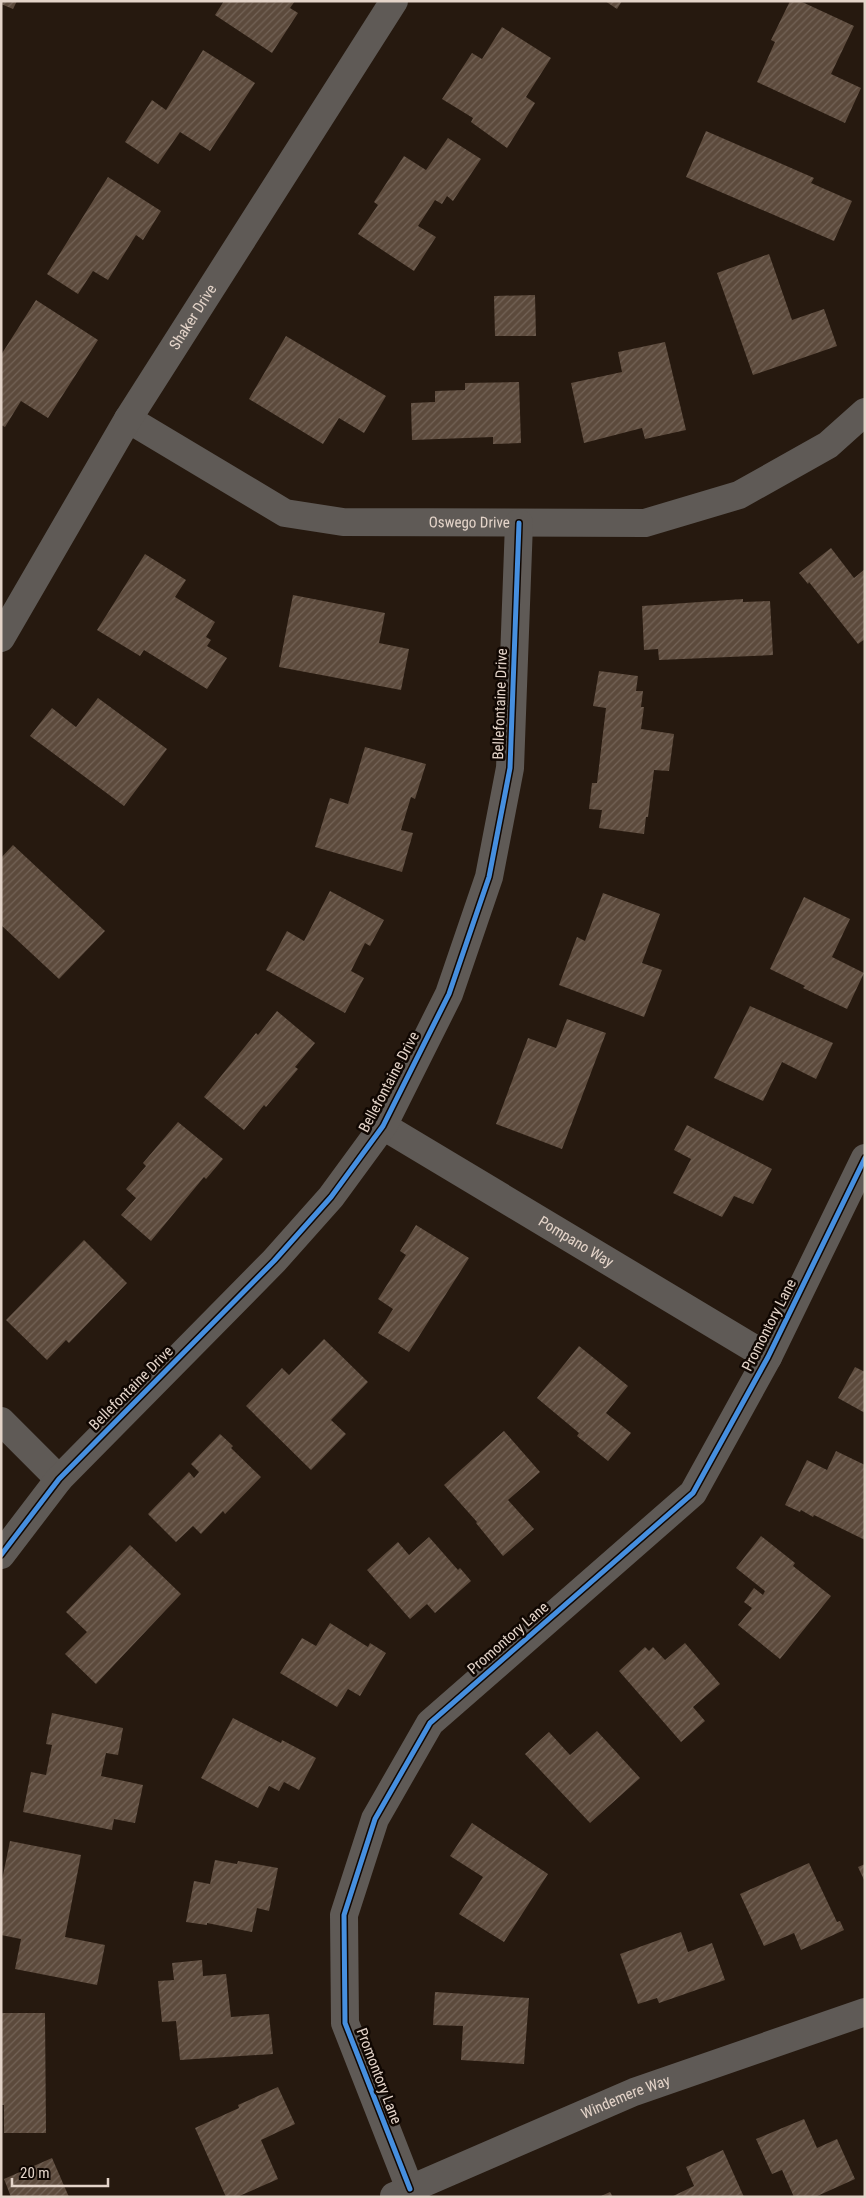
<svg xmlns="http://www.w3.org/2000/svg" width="866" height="2198" viewBox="0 0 866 2198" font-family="'Roboto Condensed',sans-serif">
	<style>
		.building { fill: url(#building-hatch) }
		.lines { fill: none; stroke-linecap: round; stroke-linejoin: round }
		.minor { stroke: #5f5a56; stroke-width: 28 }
		.cycleway-casing { stroke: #100702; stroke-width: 8 }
		.cycleway { stroke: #468fdf; stroke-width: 5 }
		.labels { text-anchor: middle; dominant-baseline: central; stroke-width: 5; stroke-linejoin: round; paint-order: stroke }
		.street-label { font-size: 15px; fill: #e4d4c9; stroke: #100702 }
	</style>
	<defs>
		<pattern id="building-hatch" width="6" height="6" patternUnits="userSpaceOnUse" patternTransform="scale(1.25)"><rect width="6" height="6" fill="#5c4a3c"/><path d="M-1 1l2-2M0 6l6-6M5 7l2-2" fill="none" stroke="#736357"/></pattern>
	</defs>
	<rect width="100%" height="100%" fill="#26190f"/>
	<g class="building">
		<polygon points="1,1 17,1 13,9 1,4"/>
		<polygon points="224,1 295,1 290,8 298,13 272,53 215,15"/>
		<polygon points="605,1 622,1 617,9"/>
		<polygon points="790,1 800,1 854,26 831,74 861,88 845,123 757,82 775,42 771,40"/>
		<polygon points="502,27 551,58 526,97 535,103 507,148 471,122 473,118 442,99 472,53 482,59"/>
		<polygon points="203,50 255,83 210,151 180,132 158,164 125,142 152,100 166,110"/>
		<polygon points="706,131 814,178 811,183 852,201 834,241 686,177"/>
		<polygon points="448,138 481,159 453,201 447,196 442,204 435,200 418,226 436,237 414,271 358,234 378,205 374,202 404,156 426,170"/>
		<polygon points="108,177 161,211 143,240 136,235 108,280 93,271 78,294 47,274"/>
		<polygon points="769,254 792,320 824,309 837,346 753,375 717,273"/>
		<polygon points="535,295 536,336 495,336 494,296"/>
		<polygon points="36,300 98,340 48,418 21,401 5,427 1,425 1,355"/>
		<polygon points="286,336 386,396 364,433 339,418 323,444 249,399"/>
		<polygon points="665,342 686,430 645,439 642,428 584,443 571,383 622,372 618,352"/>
		<polygon points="519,382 521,443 493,444 493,437 412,440 411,403 435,402 435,391 465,390 465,383"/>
		<polygon points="831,548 854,578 865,569 865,639 858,644 809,582 808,584 799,573"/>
		<polygon points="145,554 186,580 175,597 215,622 206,637 211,640 207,646 227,658 207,689 144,650 140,656 97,630"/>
		<polygon points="293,595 385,613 379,643 409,649 401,690 279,667"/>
		<polygon points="743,599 743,602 770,601 773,655 659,660 658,649 644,650 642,606"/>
		<polygon points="599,671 638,676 636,691 643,691 641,707 644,707 641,729 674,734 669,771 654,770 648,817 646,817 644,834 599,828 602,810 589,809 592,783 597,783 606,708 593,706"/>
		<polygon points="98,698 167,749 124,806 30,736 52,708 76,727"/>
		<polygon points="365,747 426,764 415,799 411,797 401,830 413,833 402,872 315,847 330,798 348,804"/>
		<polygon points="13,845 105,931 59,979 1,925 1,858"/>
		<polygon points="330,891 384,920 370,946 365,943 351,971 364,978 345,1013 266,970 287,931 304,941"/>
		<polygon points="603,893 660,914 642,963 662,970 644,1017 559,985 577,937 585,941"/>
		<polygon points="804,897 850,919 832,957 864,973 847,1009 803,988 805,986 770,969"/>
		<polygon points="750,1006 833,1043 816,1079 782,1062 763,1101 714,1078"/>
		<polygon points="277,1011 315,1043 295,1067 298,1069 266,1107 264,1105 244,1130 204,1097 256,1033 258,1035"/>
		<polygon points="567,1019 606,1033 562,1149 496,1124 528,1038 556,1048"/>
		<polygon points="178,1122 223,1159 206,1179 204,1177 151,1241 121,1215 136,1198 126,1189 146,1166 143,1163"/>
		<polygon points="687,1125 772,1169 753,1204 734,1196 722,1217 673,1193 691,1159 674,1150"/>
		<polygon points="416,1225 469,1258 409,1352 378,1333 393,1309 378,1299 406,1255 400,1251"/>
		<polygon points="84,1240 127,1283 69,1343 66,1340 47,1360 6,1320"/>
		<polygon points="324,1339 368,1382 331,1420 346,1434 311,1470 246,1406 282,1368 289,1375"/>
		<polygon points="579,1346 628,1386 606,1413 631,1433 608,1461 577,1436 579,1433 537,1398"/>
		<polygon points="855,1367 865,1372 865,1413 838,1398"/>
		<polygon points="504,1431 540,1472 508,1500 534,1529 503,1556 476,1523 477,1522 444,1485"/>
		<polygon points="220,1434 233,1446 231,1448 261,1477 225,1514 223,1511 201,1534 193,1526 176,1542 148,1514 189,1472 194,1478 199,1472 191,1464"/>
		<polygon points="836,1451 865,1465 865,1540 814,1515 813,1517 801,1510 800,1512 785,1505 807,1460 827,1470"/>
		<polygon points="761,1536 795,1563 793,1566 831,1596 780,1659 738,1625 752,1608 744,1602 754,1588 763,1595 765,1591 736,1568"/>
		<polygon points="429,1537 458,1570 460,1568 471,1581 435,1613 427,1604 410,1619 367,1570 398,1542 409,1555"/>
		<polygon points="130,1545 181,1594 96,1684 65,1654 87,1632 66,1612"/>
		<polygon points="330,1623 368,1647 370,1643 386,1653 360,1696 348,1689 337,1707 280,1673 302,1638 316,1646"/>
		<polygon points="685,1643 720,1684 693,1707 705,1721 681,1742 619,1671 645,1647 649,1651 653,1647 665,1660"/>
		<polygon points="52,1713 123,1728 118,1755 106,1753 101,1776 143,1785 135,1823 114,1819 112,1830 23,1812 31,1772 46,1775 52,1745 46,1744"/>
		<polygon points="233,1718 281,1743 282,1740 316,1758 299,1790 284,1782 279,1791 269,1786 258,1808 201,1778"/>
		<polygon points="597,1731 640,1778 590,1823 525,1754 549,1732 570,1755"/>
		<polygon points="472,1823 548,1874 504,1942 459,1914 483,1877 450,1856"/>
		<polygon points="10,1841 81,1855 65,1937 105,1945 97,1985 15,1969 21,1939 1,1935 1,1885"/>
		<polygon points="215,1860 237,1864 238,1861 278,1868 269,1911 257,1908 252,1932 207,1923 207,1925 186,1922 194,1881 210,1884"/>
		<polygon points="809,1863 837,1922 840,1921 844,1930 801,1950 794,1933 764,1946 740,1894"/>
		<polygon points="865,1864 865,1882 858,1867"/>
		<polygon points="681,1932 688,1952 712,1943 725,1980 659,2003 657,1998 638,2004 620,1954"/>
		<polygon points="202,1960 203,1976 226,1974 231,2017 269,2014 273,2054 180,2060 176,2021 162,2022 158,1981 174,1980 172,1963"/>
		<polygon points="435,1992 529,1998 524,2064 461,2060 463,2026 433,2025"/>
		<polygon points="1,2013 45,2013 46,2133 4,2133 4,2105 1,2105"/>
		<polygon points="278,2087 295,2124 261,2140 278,2179 237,2197 226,2197 195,2128 239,2108 238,2105"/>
		<polygon points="804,2119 817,2148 837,2139 855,2179 815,2197 794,2197 782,2170 772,2174 756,2139"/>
		<polygon points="723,2150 744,2197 671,2197 694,2186 686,2167"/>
		<polygon points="52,2158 69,2197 11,2197 4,2179"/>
		<polygon points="610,2192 613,2197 599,2197"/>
	</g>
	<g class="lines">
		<g class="minor">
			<path id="s1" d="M 128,419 L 285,513 L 343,522 L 645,523 L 739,495 L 828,445 L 865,412"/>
			<path id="s2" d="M 1,638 L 128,419 L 394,1"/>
			<path id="s3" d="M 383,1126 L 768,1357"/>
			<polyline points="1,1421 59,1479"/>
			<polyline points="1,1555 59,1479 274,1261 331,1197 383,1126 449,994 489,877 510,768 519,523"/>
			<polyline points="410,2189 345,2023 344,1915 375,1819 430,1723 693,1493 768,1357 865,1158"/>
			<path id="s4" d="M 394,2196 L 634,2092 L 865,2012"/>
		</g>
		<g class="cycleway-casing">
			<g id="cycleway">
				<polyline points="1,1555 59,1479 274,1261 331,1197 383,1126 449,994 489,877 510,768 519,523"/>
				<polyline points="410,2189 345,2023 344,1915 375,1819 430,1723 693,1493 768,1357 865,1158"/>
			</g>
		</g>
		<use href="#cycleway" class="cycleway"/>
	</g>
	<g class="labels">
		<g class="street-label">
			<text stroke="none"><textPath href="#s2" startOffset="374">Shaker Drive</textPath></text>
			<text stroke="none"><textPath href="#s1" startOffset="368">Oswego Drive</textPath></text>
			<text transform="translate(500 704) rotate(-88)">Bellefontaine Drive</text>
			<text transform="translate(389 1082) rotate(-62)">Bellefontaine Drive</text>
			<text stroke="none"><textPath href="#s3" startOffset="225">Pompano Way</textPath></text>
			<text transform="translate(769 1325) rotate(-63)">Promontory Lane</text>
			<text transform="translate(131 1388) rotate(-45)">Bellefontaine Drive</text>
			<text transform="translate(508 1638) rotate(-41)">Promontory Lane</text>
			<text transform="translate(379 2076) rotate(69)">Promontory Lane</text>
			<text stroke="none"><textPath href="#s4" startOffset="252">Windemere Way</textPath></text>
		</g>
	</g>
	<rect width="866" height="2198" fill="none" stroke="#e4d4c9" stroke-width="5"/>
	<path d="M12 2178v8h96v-8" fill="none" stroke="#e4d4c9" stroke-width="2.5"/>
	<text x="20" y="2178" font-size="15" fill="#e4d4c9" stroke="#100702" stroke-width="4" paint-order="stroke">20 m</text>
</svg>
